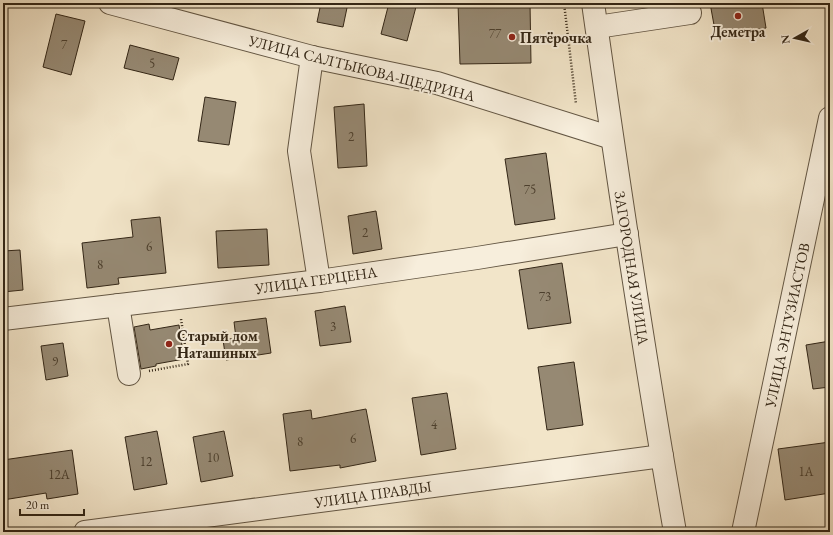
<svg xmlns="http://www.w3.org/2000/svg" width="833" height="535" viewBox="0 0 833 535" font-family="'EB Garamond',serif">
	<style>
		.building { fill: #968973; stroke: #332616 }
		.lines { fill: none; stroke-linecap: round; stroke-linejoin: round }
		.minor-casing { stroke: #635643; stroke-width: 24 }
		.path { stroke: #332616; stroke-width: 2.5; stroke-dasharray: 1 2; stroke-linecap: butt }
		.minor { stroke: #f7eedc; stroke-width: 22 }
		.poi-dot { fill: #8f2418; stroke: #f7eedc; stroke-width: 1.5 }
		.labels { text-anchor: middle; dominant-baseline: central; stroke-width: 4; stroke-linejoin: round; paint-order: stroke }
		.number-label { font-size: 13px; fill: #4c3f2d }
		.poi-label { font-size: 15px; font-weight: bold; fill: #332616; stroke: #f7eedc; text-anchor: start }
		.street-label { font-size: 15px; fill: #332616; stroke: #f7eedc }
	</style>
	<rect width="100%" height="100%" fill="#f2e5c9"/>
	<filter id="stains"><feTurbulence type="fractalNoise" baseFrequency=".005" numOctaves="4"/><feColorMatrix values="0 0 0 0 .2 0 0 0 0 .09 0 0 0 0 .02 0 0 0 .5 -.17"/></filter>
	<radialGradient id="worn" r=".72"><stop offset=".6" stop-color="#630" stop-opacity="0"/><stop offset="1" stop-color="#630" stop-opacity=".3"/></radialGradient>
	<g class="building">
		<polygon points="321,3 348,3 343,27 317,22"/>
		<polygon points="389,3 417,3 407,41 381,34"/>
		<polygon points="458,3 530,3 531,63 460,64"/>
		<polygon points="710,3 762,3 766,28 716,36"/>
		<polygon points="56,14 85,21 71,75 43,67"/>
		<polygon points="130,45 179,58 173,80 124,68"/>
		<polygon points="205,97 236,102 229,145 198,141"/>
		<polygon points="364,104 367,166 338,168 334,107"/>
		<polygon points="546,153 555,219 515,225 505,159"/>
		<polygon points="376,211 382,249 353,254 348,216"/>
		<polygon points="160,217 166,273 118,278 119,284 87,288 82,243 133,237 131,220"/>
		<polygon points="267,229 269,265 218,268 216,231"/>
		<polygon points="20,250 23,290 3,292 3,251"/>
		<polygon points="562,263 571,323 528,329 519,270"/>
		<polygon points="345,306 351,342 320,346 315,311"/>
		<polygon points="266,318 271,353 226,360 223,340 236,338 234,322"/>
		<polygon points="149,324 150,330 179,325 184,359 156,364 156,366 141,369 134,327"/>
		<polygon points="830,341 830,387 813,389 806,345"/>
		<polygon points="63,343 68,376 46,380 41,346"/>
		<polygon points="574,362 583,425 547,430 538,367"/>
		<polygon points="447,393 456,449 421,455 412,398"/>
		<polygon points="366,409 376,461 340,468 340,465 290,471 283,414 311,410 312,419"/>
		<polygon points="157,431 167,484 134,490 125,437"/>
		<polygon points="224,431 233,476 201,482 193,437"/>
		<polygon points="830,442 830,493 785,500 778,449"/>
		<polygon points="72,450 78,494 47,499 46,493 3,500 3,460"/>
	</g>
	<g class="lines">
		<g class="minor-casing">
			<g id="minor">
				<polyline points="110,3 312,57 437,83 612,138"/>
				<path d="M 593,3 C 618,180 644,356 675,532"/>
				<polyline points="597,27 690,13"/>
				<polyline points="312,57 299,151 319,281"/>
				<polyline points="118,305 129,374"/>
				<polyline points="3,319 319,281 477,258 627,234"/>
				<polyline points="85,532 662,456"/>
				<polyline points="743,532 830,118"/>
			</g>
		</g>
		<g class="path">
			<polyline points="564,3 576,104"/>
			<polyline points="149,371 188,364 181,319"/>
		</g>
		<use href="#minor" class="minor"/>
	</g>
	<g class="poi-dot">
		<circle cx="738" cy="16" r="4"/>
		<circle cx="512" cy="37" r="4"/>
		<circle cx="169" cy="344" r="4"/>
	</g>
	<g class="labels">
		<g class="number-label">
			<text x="495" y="33">77</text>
			<text x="64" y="44">7</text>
			<text x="152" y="63">5</text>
			<text x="351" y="136">2</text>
			<text x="530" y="189">75</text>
			<text x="365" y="232">2</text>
			<text x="149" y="246">6</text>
			<text x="100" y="264">8</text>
			<text x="545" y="296">73</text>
			<text x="333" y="326">3</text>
			<text x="55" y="361">9</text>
			<text x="434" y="424">4</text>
			<text x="353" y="438">6</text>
			<text x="300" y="441">8</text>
			<text x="213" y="457">10</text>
			<text x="146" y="461">12</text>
			<text x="806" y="471">1А</text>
			<text x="59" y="474">12А</text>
		</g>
		<g class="poi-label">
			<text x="738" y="31" text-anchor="middle">Деметра</text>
			<text x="520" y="37">Пятёрочка</text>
			<text x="177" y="335">Старый дом<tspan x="177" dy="17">Наташиных</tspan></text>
		</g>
		<g class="street-label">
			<text transform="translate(362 68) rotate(14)">УЛИЦА САЛТЫКОВА-ЩЕДРИНА</text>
			<text transform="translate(632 268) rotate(81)">ЗАГОРОДНАЯ УЛИЦА</text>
			<text transform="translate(316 280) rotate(-8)">УЛИЦА ГЕРЦЕНА</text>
			<text transform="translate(787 325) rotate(-78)">УЛИЦА ЭНТУЗИАСТОВ</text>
			<text transform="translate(373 494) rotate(-8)">УЛИЦА ПРАВДЫ</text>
		</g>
	</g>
	<rect width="833" height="535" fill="none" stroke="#f2e5c9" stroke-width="16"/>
	<rect x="4" y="4" width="825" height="527" fill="none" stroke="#332616" stroke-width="2"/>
	<rect x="8" y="8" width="817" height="519" fill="none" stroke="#332616"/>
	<g transform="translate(795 38) rotate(262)" stroke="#f7eedc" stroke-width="3" paint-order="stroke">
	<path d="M0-3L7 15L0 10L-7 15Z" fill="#332616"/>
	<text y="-6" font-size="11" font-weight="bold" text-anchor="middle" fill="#332616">N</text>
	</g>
	<path d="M20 509v6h64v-6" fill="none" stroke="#332616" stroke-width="2"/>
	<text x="26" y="509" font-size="12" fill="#332616" stroke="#f7eedc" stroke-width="3" paint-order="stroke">20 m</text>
	<rect width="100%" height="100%" filter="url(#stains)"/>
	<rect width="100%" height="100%" fill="url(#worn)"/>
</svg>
